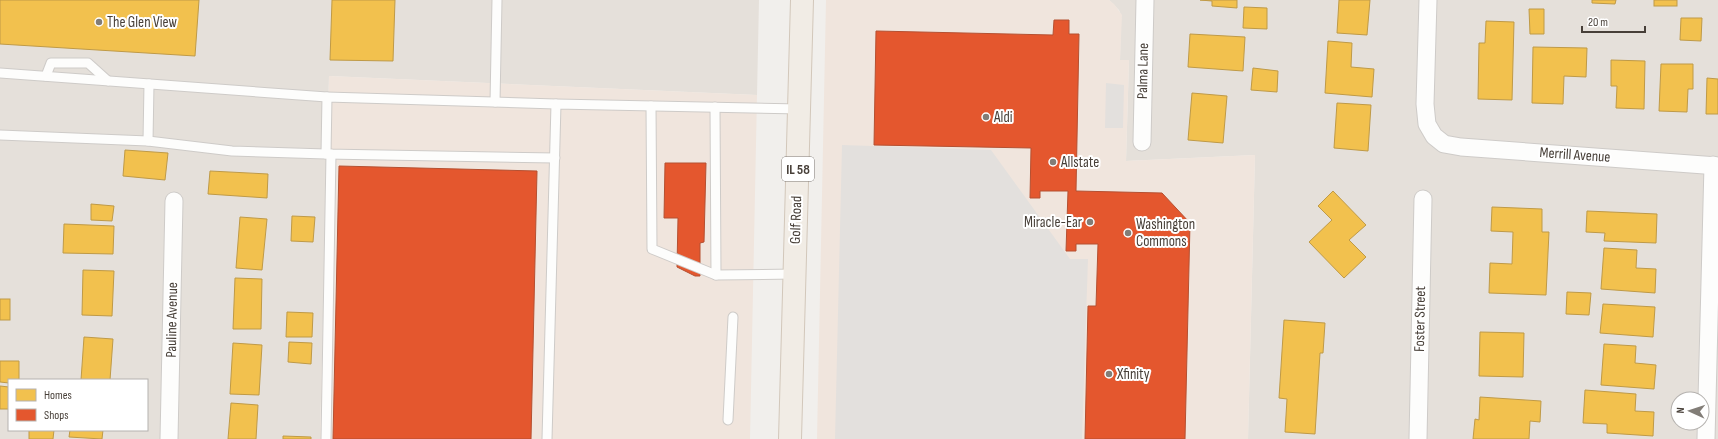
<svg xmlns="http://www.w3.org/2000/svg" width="1718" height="439" viewBox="0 0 1718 439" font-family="'Sofia Sans Condensed',sans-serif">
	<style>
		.residential { fill: #e5e0da; fill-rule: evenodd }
		.commercial { fill: #f0e5dd }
		.parking { fill: #e3e0dd }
		.homes { fill: #f2c14e; stroke: #bf9a47 }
		.shops { fill: #e4572e; stroke: #b55031 }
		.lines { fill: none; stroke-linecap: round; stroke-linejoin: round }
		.lane-casing { stroke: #cecbc8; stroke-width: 11 }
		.street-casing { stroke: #cecbc8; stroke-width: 19 }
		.primary-casing { stroke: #d2c7ba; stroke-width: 24 }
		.lane { stroke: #fdfdfc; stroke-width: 9 }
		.street { stroke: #fdfdfc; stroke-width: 17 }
		.primary { stroke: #f1ece5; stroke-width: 22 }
		.poi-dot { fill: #827d77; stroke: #fff; stroke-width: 1.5 }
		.labels { text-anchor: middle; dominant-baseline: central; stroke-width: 4; stroke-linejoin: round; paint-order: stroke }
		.shield { fill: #fff; stroke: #7e7974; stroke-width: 1 }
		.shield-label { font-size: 14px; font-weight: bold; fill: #473f38 }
		.poi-label { font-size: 15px; fill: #473f38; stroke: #fff; text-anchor: start }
		.street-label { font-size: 15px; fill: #473f38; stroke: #fff }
	</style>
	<rect width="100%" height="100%" fill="#f1efec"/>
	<g class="residential">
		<path d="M 0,0 L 759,0 L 757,95 L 329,76 L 320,439 L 0,439 ZM 9,380 L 147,380 L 147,430 L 9,430 Z"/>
		<path d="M 1109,0 L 1718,0 L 1718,439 L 1248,439 L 1255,155 L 1126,161 L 1129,60 L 1120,60 L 1121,15 L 1119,10 ZM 1678,399 L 1702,399 L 1702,423 L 1678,423 Z"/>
	</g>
	<g class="commercial">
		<polygon points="826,0 1109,0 1114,4 1122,15 1120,60 1129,60 1126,161 1255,155 1248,439 817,439"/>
		<polygon points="329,76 757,95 750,439 320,439"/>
	</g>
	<g class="parking">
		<polygon points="1106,83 1124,85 1123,128 1105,128"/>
		<polygon points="842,145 991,150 1070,259 1088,259 1082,439 835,439"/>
	</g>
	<g class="homes">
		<polygon points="0,0 199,0 195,56 0,44"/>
		<polygon points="332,0 395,0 393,61 330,60"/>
		<polygon points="1200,0 1237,0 1237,8 1212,6 1212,1"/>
		<polygon points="1339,0 1370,0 1367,35 1337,33"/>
		<polygon points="1592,0 1616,0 1615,4 1592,3"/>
		<rect x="1654" y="0" width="23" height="6"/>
		<polygon points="1244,7 1267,8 1267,29 1243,28"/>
		<polygon points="1529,9 1544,9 1544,34 1530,34"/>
		<polygon points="1681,18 1702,18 1701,41 1680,40"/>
		<polygon points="1486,21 1514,22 1512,100 1478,99 1479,43 1485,43"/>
		<polygon points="1190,34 1245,37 1243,71 1188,67"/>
		<polygon points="1328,41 1352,43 1351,67 1374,69 1372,97 1325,93"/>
		<polygon points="1533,47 1587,48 1586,77 1564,76 1563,104 1532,103"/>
		<polygon points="1611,60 1645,61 1644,109 1616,108 1617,86 1611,86"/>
		<polygon points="1661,64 1693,64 1693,89 1688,89 1687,112 1659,111"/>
		<polygon points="1253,68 1278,71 1277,92 1251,90"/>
		<polygon points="1707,78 1718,79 1718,114 1706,114"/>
		<polygon points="1192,93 1227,96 1223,143 1188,140"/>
		<polygon points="1337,103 1371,105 1368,151 1334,148"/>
		<polygon points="125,150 168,153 165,180 123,176"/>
		<polygon points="210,171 268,174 267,198 208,194"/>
		<polygon points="1333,191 1366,225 1349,240 1366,257 1344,278 1309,242 1332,220 1318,206"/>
		<polygon points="91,204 114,206 112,221 91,220"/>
		<polygon points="1492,207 1542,209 1542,232 1549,232 1546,295 1489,293 1490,263 1512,264 1513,232 1491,231"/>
		<polygon points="1587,211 1657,214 1656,243 1604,241 1605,233 1586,232"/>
		<polygon points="292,216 315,217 313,242 291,241"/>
		<polygon points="240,217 267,219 262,270 236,268"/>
		<polygon points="64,224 114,226 113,254 63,253"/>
		<polygon points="1604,248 1637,250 1636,268 1656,269 1655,293 1601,289"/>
		<polygon points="83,270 114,271 112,316 82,315"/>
		<polygon points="235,278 262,279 261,329 233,329"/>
		<polygon points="1567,292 1591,293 1589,315 1566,314"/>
		<rect x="0" y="299" width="10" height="21"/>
		<polygon points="1603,304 1655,307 1653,337 1600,333"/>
		<polygon points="287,312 313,313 312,337 286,337"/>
		<polygon points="1284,320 1325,323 1323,353 1320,353 1315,434 1285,432 1287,399 1279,398"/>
		<polygon points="1480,332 1524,333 1523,377 1479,376"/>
		<polygon points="84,337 113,339 110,380 81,380"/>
		<polygon points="289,342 312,343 311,364 288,362"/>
		<polygon points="233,343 262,345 259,395 230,394"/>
		<polygon points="1604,344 1636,346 1635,363 1656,365 1654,389 1601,385"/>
		<polygon points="0,361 19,361 19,380 9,380 9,383 0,382"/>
		<polygon points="0,386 9,387 9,409 0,409"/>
		<polygon points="1585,390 1636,394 1635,411 1654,412 1653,436 1607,433 1607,424 1583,423"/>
		<polygon points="1480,397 1541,401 1540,422 1530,421 1529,439 1473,439 1475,419 1479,420"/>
		<polygon points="231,403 258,405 256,439 228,439"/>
		<polygon points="29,430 54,430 53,439 29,439"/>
		<polygon points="70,430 103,430 102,439 69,437"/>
		<polygon points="283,436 311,437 311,439 283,439"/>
	</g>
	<g class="shops">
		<polygon points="1054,20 1069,20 1069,34 1079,34 1076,191 1162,193 1190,223 1185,439 1085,439 1088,306 1096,306 1098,244 1076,244 1076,251 1066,251 1068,191 1040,191 1040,198 1030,198 1031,148 874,145 876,31 1053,35"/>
		<polygon points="665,163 706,163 704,242 700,243 700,276 695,276 677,267 678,218 664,218"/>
		<polygon points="339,166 537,171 531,439 333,439"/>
	</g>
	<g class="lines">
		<g class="lane-casing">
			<g id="lane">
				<polyline points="0,73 327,97"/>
				<polyline points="46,76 51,63 88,63 108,81"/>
				<polyline points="495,102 497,0"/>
				<polyline points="651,106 652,249 716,275 795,274"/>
				<polyline points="715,107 716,275"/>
				<polyline points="0,135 148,141 232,151 326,154"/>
				<polyline points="148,141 149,84"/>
				<polyline points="555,158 326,154 327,97 556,104"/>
				<polyline points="728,420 733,317"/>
				<polyline points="326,439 331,154"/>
				<polyline points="547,439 556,104 800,109"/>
			</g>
		</g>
		<g class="street-casing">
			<g id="street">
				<polyline points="1428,0 1425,104 1427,124 1434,136 1444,144 1461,147 1718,166"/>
				<polyline points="1142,142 1145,0"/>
				<polyline points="169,439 174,201"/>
				<polyline points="1418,439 1423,199"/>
				<polyline points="1706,439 1713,165"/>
			</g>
		</g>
		<g class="primary-casing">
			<polyline id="primary" points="790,439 802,0"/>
		</g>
		<use href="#lane" class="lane"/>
		<use href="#street" class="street"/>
		<use href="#primary" class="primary"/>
	</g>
	<g class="poi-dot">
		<circle cx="99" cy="22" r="4"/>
		<circle cx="986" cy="117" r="4"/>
		<circle cx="1053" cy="162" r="4"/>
		<circle cx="1090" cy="222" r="4"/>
		<circle cx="1128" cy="233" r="4"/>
		<circle cx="1109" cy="374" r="4"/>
	</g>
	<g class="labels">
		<rect class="shield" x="782" y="157" width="32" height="24" rx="3"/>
		<g class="shield-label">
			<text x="798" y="169">IL 58</text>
		</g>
		<g class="poi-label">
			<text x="107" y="22">The Glen View</text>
			<text x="994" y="117">Aldi</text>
			<text x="1061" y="162">Allstate</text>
			<text x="1082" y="222" text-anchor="end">Miracle-Ear</text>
			<text x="1136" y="224">Washington<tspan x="1136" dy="17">Commons</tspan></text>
			<text x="1117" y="374">Xfinity</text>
		</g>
		<g class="street-label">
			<text transform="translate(1143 71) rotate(-89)">Palma Lane</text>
			<text transform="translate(1575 155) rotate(4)">Merrill Avenue</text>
			<text transform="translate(796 220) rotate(-88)">Golf Road</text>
			<text transform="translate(1420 319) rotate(-89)">Foster Street</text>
			<text transform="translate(172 320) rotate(-89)">Pauline Avenue</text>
		</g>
	</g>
	<rect x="8" y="379" width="140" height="52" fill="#ffffff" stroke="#b5b2af"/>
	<rect x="16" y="389" width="20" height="12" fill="#f2c14e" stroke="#b5b2af"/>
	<text x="44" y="399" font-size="12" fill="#473f38">Homes</text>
	<rect x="16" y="409" width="20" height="12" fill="#e4572e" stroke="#b5b2af"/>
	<text x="44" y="419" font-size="12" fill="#473f38">Shops</text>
	<g transform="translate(1690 411) rotate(273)"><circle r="19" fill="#ffffff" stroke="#b5b2af"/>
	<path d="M0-3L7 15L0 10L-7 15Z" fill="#827d77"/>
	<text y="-6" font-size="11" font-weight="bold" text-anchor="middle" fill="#473f38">N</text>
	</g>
	<path d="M1582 26v6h63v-6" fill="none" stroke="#473f38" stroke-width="2"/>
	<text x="1588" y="26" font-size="12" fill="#473f38" stroke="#ffffff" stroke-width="3" paint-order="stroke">20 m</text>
</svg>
